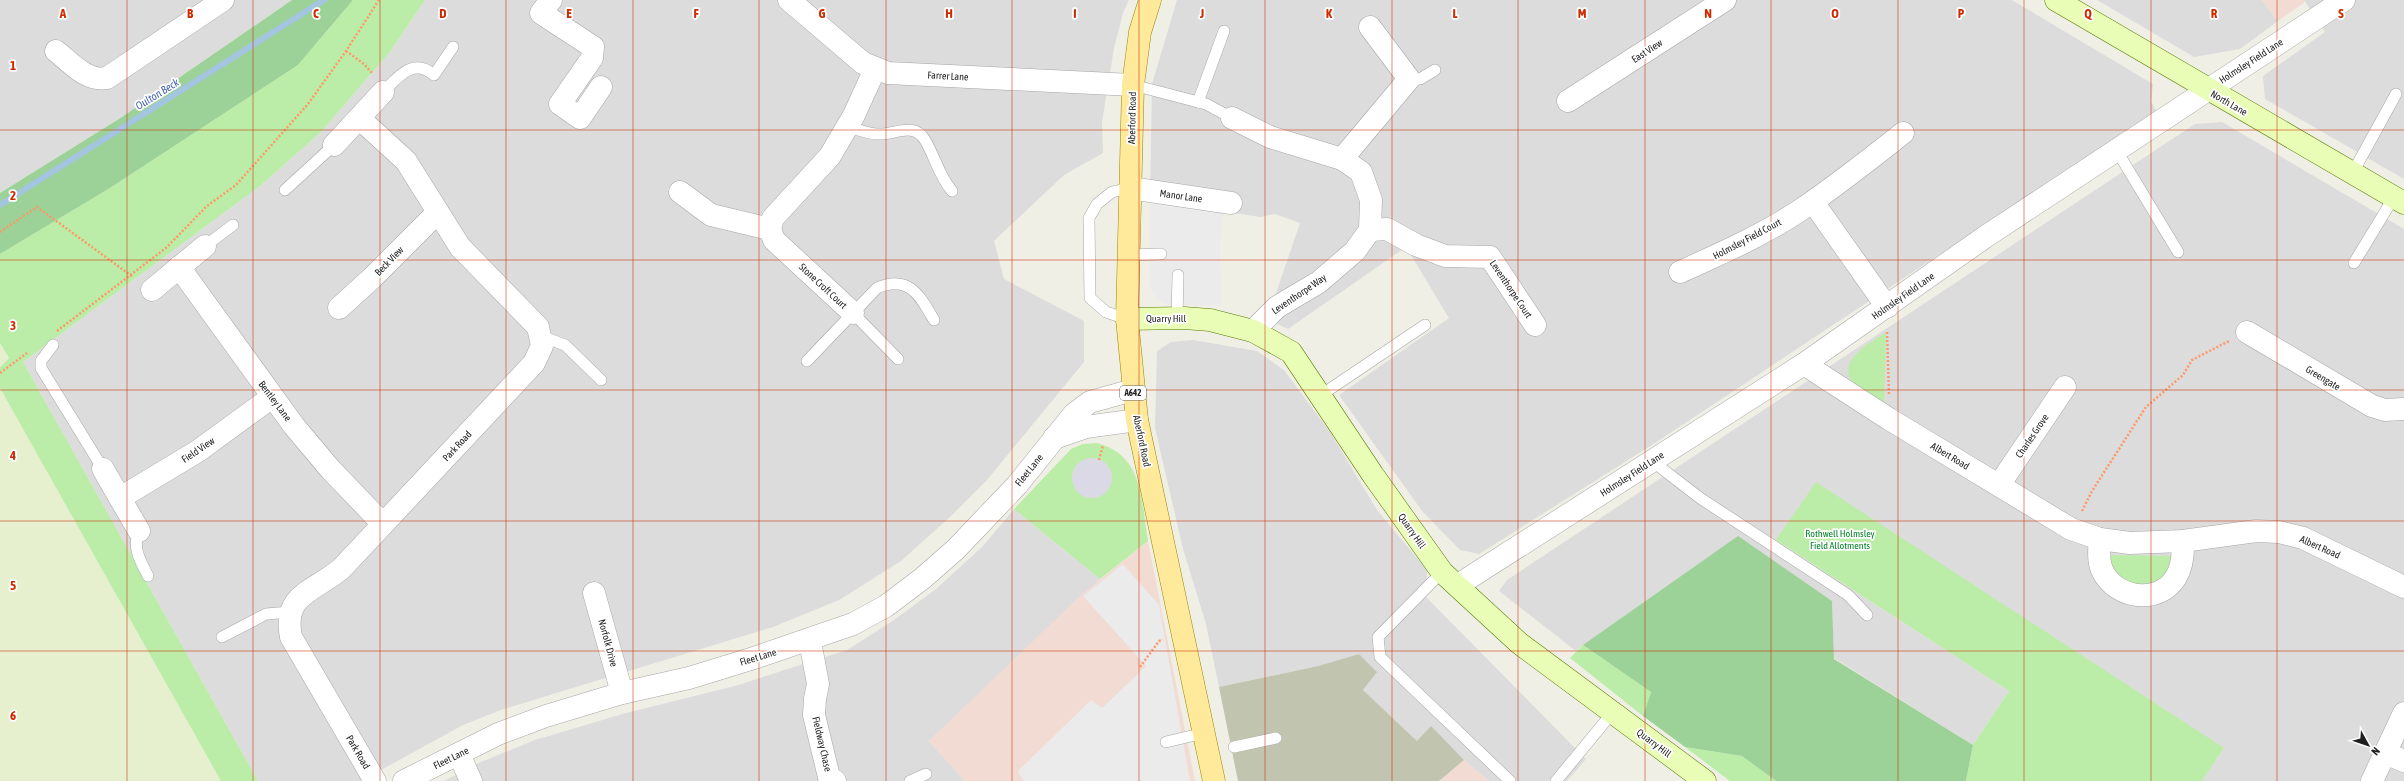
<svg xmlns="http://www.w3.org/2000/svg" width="2404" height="781" viewBox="0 0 2404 781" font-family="'Asap Condensed',sans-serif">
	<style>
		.residential { fill: #dddcdc }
		.commercial { fill: #f2dbd3 }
		.construction { fill: #c1c5b0 }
		.farmland { fill: #e6f0cf }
		.grass { fill: #bbeda8 }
		.forest { fill: #9cd297 }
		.parking { fill: #ebebeb }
		.plaza { fill: #dcd9e6 }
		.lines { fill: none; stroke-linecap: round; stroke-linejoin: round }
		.stream { stroke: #a3c5e0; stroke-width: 6 }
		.lane-casing { stroke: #a6a6a6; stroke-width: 12 }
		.street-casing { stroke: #a6a6a6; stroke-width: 23 }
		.secondary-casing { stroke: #547c00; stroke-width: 23 }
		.primary-casing { stroke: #9a8800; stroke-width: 23 }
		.path { stroke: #ff9767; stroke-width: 2.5; stroke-dasharray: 2 2; stroke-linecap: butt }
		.lane { stroke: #fff; stroke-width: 11 }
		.street { stroke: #fff; stroke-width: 22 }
		.secondary { stroke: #eafdb6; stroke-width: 22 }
		.primary { stroke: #ffe99b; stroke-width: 22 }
		.grid { fill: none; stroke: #ce2c00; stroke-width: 1; stroke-opacity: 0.55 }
		.labels { text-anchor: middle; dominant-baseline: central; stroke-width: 3.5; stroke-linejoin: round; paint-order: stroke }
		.shield { fill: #fff; stroke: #626262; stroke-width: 1 }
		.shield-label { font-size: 9px; font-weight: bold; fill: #1f1f1f }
		.street-label { font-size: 10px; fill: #1f1f1f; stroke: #fff }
		.park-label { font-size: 10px; fill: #06842b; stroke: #fff }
		.water-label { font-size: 11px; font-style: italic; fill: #4665b4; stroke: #fff }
		.grid-label { font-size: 13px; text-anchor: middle; font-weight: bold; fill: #ce2c00; stroke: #fff; stroke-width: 3.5; stroke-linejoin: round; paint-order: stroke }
	</style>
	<rect width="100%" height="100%" fill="#f0efe5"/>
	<g class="residential">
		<polygon points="0,0 292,0 122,117 0,193"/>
		<polygon points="425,0 1129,0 1123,13 1114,48 1102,122 1103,153 1064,175 994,241 1004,279 1084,321 1084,362 987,480 950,517 901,561 839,600 773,627 501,710 463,725 361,781 258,781 23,362 260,186 320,133 390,52"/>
		<polygon points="1177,0 2012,0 2153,84 2151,101 2156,111 1655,443 1479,554 1460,550 1422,511 1339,395 1449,318 1406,247 1288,329 1254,313 1274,299 1300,223 1275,214 1260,217 1150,200 1152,84"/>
		<polygon points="2097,0 2262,0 2278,21 2240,49 2194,57"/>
		<polygon points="2304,0 2404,0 2404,179 2265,99 2263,76 2325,32"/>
		<polygon points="2222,122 2404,229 2404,781 2202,781 2224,748 1776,540 2009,691 1973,745 1834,658 1832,601 1583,645 1576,651 1499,591 1507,580 2195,124"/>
		<polygon points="1193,340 1257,351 1284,370 1330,432 1377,510 1427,570 1427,581 1419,590 1586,759 1567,781 1489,781 1464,760 1431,727 1417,741 1363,690 1359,654 1318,666 1219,687 1206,624 1183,549 1155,428 1157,351 1171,342"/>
		<polygon points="1014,509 1100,579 929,741 965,781 444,781 481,762 535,740 626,713 735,686 847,650 894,620 936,589 983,546"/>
	</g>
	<g class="commercial">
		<polygon points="2262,0 2304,0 2305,2 2278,21"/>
		<polygon points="1148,541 1195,781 965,781 929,741 1081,595"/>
		<polygon points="1464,760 1489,781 1439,781"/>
	</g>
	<polygon class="construction" points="1359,654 1377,672 1363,690 1417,741 1431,726 1464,760 1439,781 1238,781 1219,687 1318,666"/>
	<g class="farmland">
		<polygon points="0,343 9,358 0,367"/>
		<polygon points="0,388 221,781 0,781"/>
	</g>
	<g class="grass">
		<polygon points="353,0 425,0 390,52 320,133 260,186 23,362 258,781 221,781 0,388 0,367 9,358 0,343 0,254 110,188 298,65"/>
		<path d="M 1886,333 L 1884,402 C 1876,397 1865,392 1857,386 C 1831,364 1870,342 1886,333 Z"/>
		<path d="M 1097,443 C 1144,455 1141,501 1148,541 L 1100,579 L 1014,509 L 1071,449 L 1083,444 Z"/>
		<polygon points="1816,482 2224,748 2202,781 1966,781 1973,745 2009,691 1776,540"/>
		<polygon points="2107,555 2175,556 2172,567 2157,584 2134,587 2115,576"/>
		<polygon points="1583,645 1651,692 1643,716 1570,658"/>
		<polygon points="1685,747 1742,756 1776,781 1730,781"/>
	</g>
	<g class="forest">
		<polygon points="292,0 353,0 298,65 110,188 0,254 0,193 122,117"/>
		<polygon points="1738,536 1832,601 1834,659 1973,745 1966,781 1776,781 1742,756 1685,747 1643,716 1651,692 1583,645"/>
	</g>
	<g class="parking">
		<polygon points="1150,200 1223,211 1220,242 1221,306 1169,305 1162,302 1152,292 1150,285"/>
		<polygon points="1123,564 1159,605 1190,781 1023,781 1018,771 1091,700 1102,708 1146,666 1083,596"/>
	</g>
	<circle class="plaza" cx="1092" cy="478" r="20"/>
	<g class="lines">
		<polyline class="stream" points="0,205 324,0"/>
		<g class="lane-casing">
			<g id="lane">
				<polyline points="1409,79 1420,79 1435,70"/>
				<polyline points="1133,85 1206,104 1232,118"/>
				<path d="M 383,92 C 398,77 413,57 434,75 L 453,47"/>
				<polyline points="1198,102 1224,31"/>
				<path d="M 847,126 C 857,129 869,135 880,134 C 896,134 914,122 925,140 C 935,157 939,176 952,191"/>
				<polyline points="2117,151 2178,252"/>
				<polyline points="2352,174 2396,94"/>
				<polyline points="285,190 334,145"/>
				<polyline points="205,246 233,225"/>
				<polyline points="1128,255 1161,254"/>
				<polyline points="2354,263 2394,197"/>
				<polyline points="853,313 898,359"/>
				<polyline points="1177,318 1178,275"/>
				<polyline points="1127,319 1106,312 1090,298 1089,218 1097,204 1112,192 1130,188"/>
				<polyline points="541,336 565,345 601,380"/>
				<polyline points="53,345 41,361 41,368 103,469"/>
				<path d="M 807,361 L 877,288 C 909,274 920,296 934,320"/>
				<polyline points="1321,395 1425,325"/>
				<polyline points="1652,461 1700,498 1848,595 1867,615"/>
				<path d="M 139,531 C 132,548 140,560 148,576"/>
				<polyline points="1442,572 1378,637 1380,657 1510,781"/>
				<polyline points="222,637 266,614 291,612"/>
				<polyline points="1166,742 1204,733"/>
				<polyline points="1234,747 1276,738"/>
				<polyline points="910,781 926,774"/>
				<polyline points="1556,781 1613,712"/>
			</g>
		</g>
		<g class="street-casing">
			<g id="street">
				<polyline points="551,0 541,13 593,47 592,58 560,104 580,118 601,87"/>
				<polyline points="789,0 863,63 888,73 1133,85"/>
				<path d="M 56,51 C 71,63 87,82 107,78 L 223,0"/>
				<polyline points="1568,101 1725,0"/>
				<path d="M 359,118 L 406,161 L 460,247 L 538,327 L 542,346 L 534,363 L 342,568 C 316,591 282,593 291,637 L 375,781"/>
				<polyline points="1232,118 1270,137 1342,159 1361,172 1371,200 1370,230 1355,251 1319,282 1277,307 1253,331"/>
				<polyline points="334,145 383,92"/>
				<polyline points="1342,159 1409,79 1370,27"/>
				<polyline points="1130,188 1231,203"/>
				<polyline points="680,192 711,215 770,229"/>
				<polyline points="1813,202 1887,307"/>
				<polyline points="1370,230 1387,229 1416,245 1445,256 1490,257 1535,325"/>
				<polyline points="179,267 294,426 331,470 383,524"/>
				<path d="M 1680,272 C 1720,254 1761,236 1799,211 C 1835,187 1869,160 1903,133"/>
				<polyline points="152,290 205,246"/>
				<polyline points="339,308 372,278 437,213"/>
				<polyline points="853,313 774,240 770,229 773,218 830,156 854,115 875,69"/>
				<polyline points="2247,332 2372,406 2385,410 2404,409"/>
				<polyline points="1804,364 1889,419 2071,529 2100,539 2130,543 2183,541 2256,531 2279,532 2303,538 2404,587"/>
				<polyline points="1054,438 1086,427 1137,420"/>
				<polyline points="103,469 139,531"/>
				<polyline points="1999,485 2065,387"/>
				<polyline points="120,498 198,451 272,397"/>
				<path d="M 2100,539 C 2099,549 2098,561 2102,570 C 2116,601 2165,606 2179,571 C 2183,561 2183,551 2183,541"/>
				<polyline points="1458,585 1804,364 1985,237 2344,0"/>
				<polyline points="594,593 622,693"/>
				<polyline points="810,641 818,684 815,699 814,715 829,777 835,781"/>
				<polyline points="2385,753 2404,761"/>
				<polyline points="459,754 471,781"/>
				<polyline points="404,781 498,734 546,716 622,693 689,678 754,658 853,624 886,606 923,578 956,549 1017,485 1074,414 1090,402 1133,390"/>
				<polyline points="2372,781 2404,713"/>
			</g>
		</g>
		<g class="secondary-casing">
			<g id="secondary">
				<polyline points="2056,0 2404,203"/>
				<polyline points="1127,319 1184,318 1210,320 1253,331 1291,352 1373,475 1442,572 1519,643 1705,781"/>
			</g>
		</g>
		<g class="primary-casing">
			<polyline id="primary" points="1150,0 1140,32 1133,85 1127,319 1137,420 1214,781"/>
		</g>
		<g class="path">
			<polyline points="346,51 364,64 373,74"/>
			<polyline points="0,232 37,207 133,277"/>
			<polyline points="57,331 166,248 207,206 236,185 308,104 346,51 379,0"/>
			<polyline points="1887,332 1889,395"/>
			<polyline points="0,373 27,353"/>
			<polyline points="1099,460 1103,445"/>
			<polyline points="2082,511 2092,491 2146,407 2183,375 2192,360 2229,341"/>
			<polyline points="1140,667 1159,641 1163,640"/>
		</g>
		<use href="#lane" class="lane"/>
		<use href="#street" class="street"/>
		<use href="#secondary" class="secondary"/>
		<use href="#primary" class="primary"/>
	</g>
	<path class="grid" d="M 127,0 L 127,781M 253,0 L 253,781M 380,0 L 380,781M 506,0 L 506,781M 633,0 L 633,781M 759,0 L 759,781M 886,0 L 886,781M 1012,0 L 1012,781M 1139,0 L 1139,781M 1265,0 L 1265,781M 1392,0 L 1392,781M 1518,0 L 1518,781M 1645,0 L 1645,781M 1771,0 L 1771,781M 1898,0 L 1898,781M 2024,0 L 2024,781M 2151,0 L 2151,781M 2277,0 L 2277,781M 0,130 L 2404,130M 0,260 L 2404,260M 0,390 L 2404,390M 0,521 L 2404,521M 0,651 L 2404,651"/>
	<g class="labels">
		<rect class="shield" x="1120" y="386" width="26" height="14" rx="3"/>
		<g class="shield-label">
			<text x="1133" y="393">A642</text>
		</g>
		<g class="street-label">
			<text transform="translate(1647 51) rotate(-33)">East View</text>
			<text transform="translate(2251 61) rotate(-33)">Holmsley Field Lane</text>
			<text transform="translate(948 76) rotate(3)">Farrer Lane</text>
			<text transform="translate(2229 103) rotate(30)">North Lane</text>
			<text transform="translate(1132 118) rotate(-89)">Aberford Road</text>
			<text transform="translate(1181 196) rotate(8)">Manor Lane</text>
			<text transform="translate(1747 239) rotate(-28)">Holmsley Field Court</text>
			<text transform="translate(389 261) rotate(-46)">Beck View</text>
			<text transform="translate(823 286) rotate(43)">Stone Croft Court</text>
			<text transform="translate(1511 289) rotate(56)">Leventhorpe Court</text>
			<text transform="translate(1299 294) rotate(-34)">Leventhorpe Way</text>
			<text transform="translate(1903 296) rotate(-35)">Holmsley Field Lane</text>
			<text x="1166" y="318">Quarry Hill</text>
			<text transform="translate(2323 378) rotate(31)">Greengate</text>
			<text transform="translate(275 401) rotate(53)">Bentley Lane</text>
			<text transform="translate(2032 436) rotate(-56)">Charles Grove</text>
			<text transform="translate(1142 441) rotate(78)">Aberford Road</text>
			<text transform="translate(457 446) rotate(-47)">Park Road</text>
			<text transform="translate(198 450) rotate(-34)">Field View</text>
			<text transform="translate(1950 456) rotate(31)">Albert Road</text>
			<text transform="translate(1029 470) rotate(-51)">Fleet Lane</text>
			<text transform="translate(1632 474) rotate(-33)">Holmsley Field Lane</text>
			<text transform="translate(1412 531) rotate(55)">Quarry Hill</text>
			<text transform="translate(2320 547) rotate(24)">Albert Road</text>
			<text transform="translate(608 643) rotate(75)">Norfolk Drive</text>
			<text transform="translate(758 657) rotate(-17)">Fleet Lane</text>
			<text transform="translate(1654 743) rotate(37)">Quarry Hill</text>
			<text transform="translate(822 744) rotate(77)">Fieldway Chase</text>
			<text transform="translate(358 752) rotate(60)">Park Road</text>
			<text transform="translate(451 758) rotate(-26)">Fleet Lane</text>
		</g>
		<g class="park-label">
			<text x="1840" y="533">Rothwell Holmsley<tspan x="1840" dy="12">Field Allotments</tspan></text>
		</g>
		<g class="water-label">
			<text transform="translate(157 94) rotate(-32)">Oulton Beck</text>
		</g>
	</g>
	<g class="grid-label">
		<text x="63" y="18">A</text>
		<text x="190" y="18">B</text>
		<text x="316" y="18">C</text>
		<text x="443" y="18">D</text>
		<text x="569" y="18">E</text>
		<text x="696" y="18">F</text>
		<text x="822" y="18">G</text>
		<text x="949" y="18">H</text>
		<text x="1075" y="18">I</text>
		<text x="1202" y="18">J</text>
		<text x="1329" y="18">K</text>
		<text x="1455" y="18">L</text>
		<text x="1582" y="18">M</text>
		<text x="1708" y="18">N</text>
		<text x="1835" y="18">O</text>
		<text x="1961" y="18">P</text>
		<text x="2088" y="18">Q</text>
		<text x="2214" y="18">R</text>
		<text x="2341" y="18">S</text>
		<text x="13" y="70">1</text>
		<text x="13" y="200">2</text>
		<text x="13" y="330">3</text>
		<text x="13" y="460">4</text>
		<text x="13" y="590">5</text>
		<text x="13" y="720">6</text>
	</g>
	<g transform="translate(2368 745) rotate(130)" stroke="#ffffff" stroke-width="3" paint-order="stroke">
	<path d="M0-3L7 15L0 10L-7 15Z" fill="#1f1f1f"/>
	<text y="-6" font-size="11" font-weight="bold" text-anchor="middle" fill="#1f1f1f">N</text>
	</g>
</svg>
